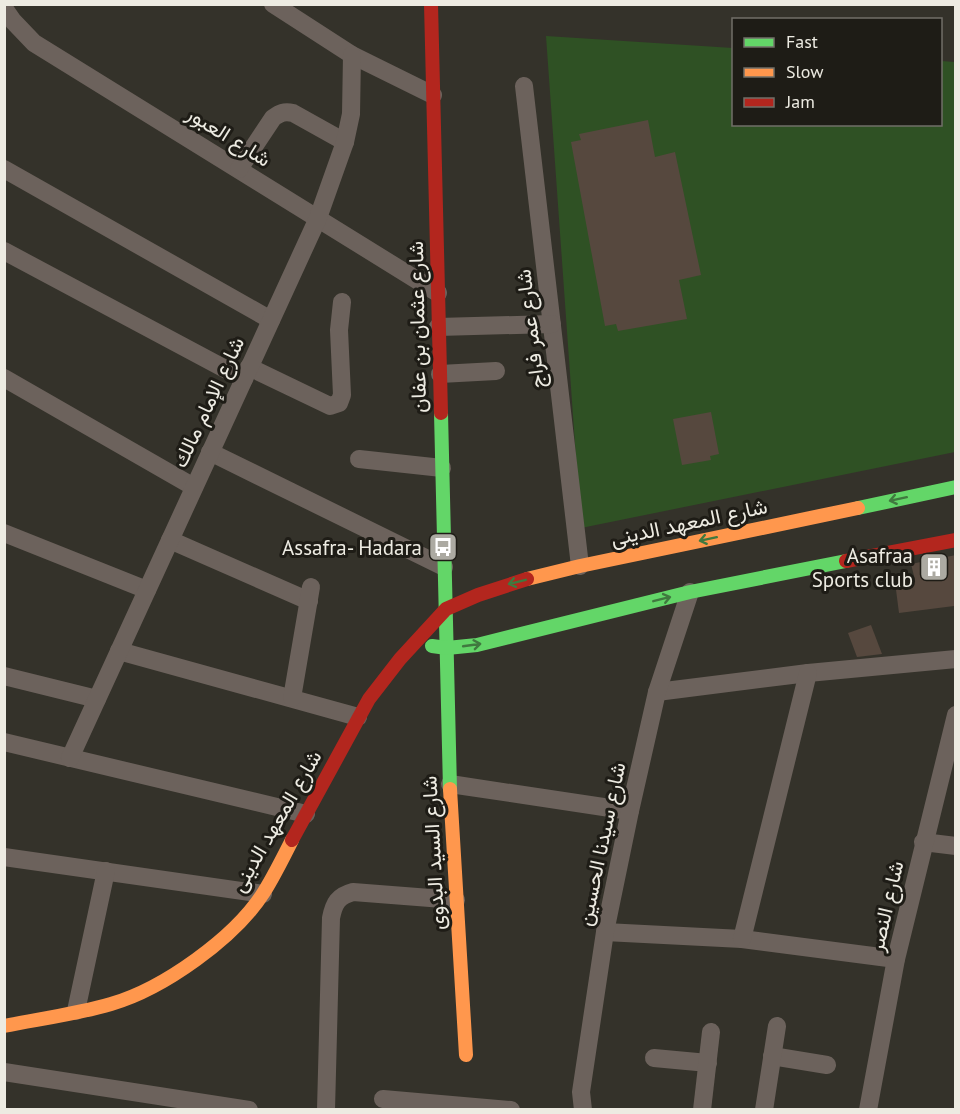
<svg xmlns="http://www.w3.org/2000/svg" width="960" height="1114" viewBox="0 0 960 1114" font-family="'PT Sans',Vazirmatn,sans-serif">
	<style>
		.green { fill: #2f5124 }
		.building { fill: #56483e }
		.lines { fill: none; stroke-linecap: round; stroke-linejoin: round }
		.street { stroke: #6c625c; stroke-width: 18 }
		.fast { stroke: #63d668; stroke-width: 14 }
		.slow { stroke: #ff974d; stroke-width: 14 }
		.jam { stroke: #b3261e; stroke-width: 14 }
		.oneway { stroke: #40793f }
		.labels { text-anchor: middle; dominant-baseline: central; stroke-width: 6; stroke-linejoin: round; paint-order: stroke }
		.street-label { font-size: 21px; fill: #edebe2; stroke: #1e1c16 }
		.poi-label { font-size: 21px; fill: #edebe2; stroke: #1e1c16; text-anchor: end }
	</style>
	<rect width="100%" height="100%" fill="#34322a"/>
	<polygon class="green" points="546,36 733,48 734,124 940,124 941,61 955,62 955,452 581,528"/>
	<g class="building">
		<polygon points="648,120 655,157 675,152 701,275 679,280 687,319 618,331 616,324 605,326 571,142 581,140 579,134"/>
		<polygon points="711,412 719,454 710,456 711,460 682,465 673,419"/>
		<polygon points="956,555 954,606 899,613 895,582 915,580 911,564"/>
		<polygon points="871,625 882,654 857,657 848,633"/>
	</g>
	<g class="lines">
		<g class="street">
			<polyline points="273,4 352,55 433,95"/>
			<polyline points="4,8 13,21 34,43 438,293"/>
			<polyline points="524,86 580,566"/>
			<polyline points="4,169 271,320"/>
			<path d="M 239,169 L 273,118 C 280,113 284,111 293,113 L 345,142"/>
			<polyline points="4,251 244,379"/>
			<polyline points="438,327 552,324"/>
			<polyline points="249,367 330,406 339,403 342,395 339,330 342,302"/>
			<polyline points="440,374 496,371"/>
			<polyline points="4,378 194,487"/>
			<polyline points="210,452 444,567"/>
			<polyline points="359,459 442,468"/>
			<polyline points="4,533 147,590"/>
			<polyline points="170,540 309,601"/>
			<polyline points="119,651 358,717"/>
			<polyline points="4,676 97,699"/>
			<polyline points="657,692 808,673 956,659"/>
			<polyline points="292,698 311,587"/>
			<polyline points="4,742 306,814"/>
			<polyline points="70,758 318,218 345,142 351,114 352,55"/>
			<polyline points="450,784 630,811"/>
			<polyline points="923,842 956,846"/>
			<polyline points="4,857 263,894"/>
			<polyline points="605,932 742,939 896,959"/>
			<polyline points="742,939 808,673"/>
			<polyline points="76,1011 106,871"/>
			<polyline points="772,1056 827,1065"/>
			<polyline points="654,1058 708,1063"/>
			<polyline points="4,1072 249,1110"/>
			<polyline points="383,1099 511,1110"/>
			<path d="M 326,1110 L 331,918 C 334,903 338,896 353,892 L 456,900"/>
			<polyline points="583,1110 581,1092 605,932 630,811 657,692 690,592"/>
			<polyline points="702,1110 711,1032"/>
			<polyline points="764,1110 777,1026"/>
			<polyline points="868,1110 896,959 956,715"/>
		</g>
		<g class="fast">
			<polyline points="441,413 450,789"/>
			<polyline points="858,508 956,487"/>
			<polyline points="432,646 447,648 477,645 690,592 846,561"/>
		</g>
		<g class="slow">
			<polyline points="527,579 580,566 858,508"/>
			<polyline points="450,789 466,1055"/>
			<path d="M 4,1026 C 39,1019 77,1014 111,1004 C 163,989 235,938 264,892 C 274,876 283,858 292,840"/>
		</g>
		<g class="jam">
			<polyline points="431,4 441,413"/>
			<polyline points="846,561 956,540"/>
			<polyline points="292,840 369,699 400,659 446,609 478,595 527,579"/>
		</g>
	</g>
	<defs><path id="oneway-shaft" d="M-6 0H5M1.5-3L5.5 0L1.5 3" fill="none" stroke-width="1.6" stroke-linecap="round" stroke-linejoin="round" transform="scale(1.5)"/></defs>
	<g class="oneway">
		<use href="#oneway-shaft" transform="translate(898 499) rotate(168)"/>
		<use href="#oneway-shaft" transform="translate(708 539) rotate(168)"/>
		<use href="#oneway-shaft" transform="translate(517 582) rotate(166)"/>
		<use href="#oneway-shaft" transform="translate(662 599) rotate(-14)"/>
		<use href="#oneway-shaft" transform="translate(472 645) rotate(-8)"/>
	</g>
	<defs>
		<g id="bus-square" transform="scale(1.5)"><rect x="-9" y="-9" width="18" height="18" rx="4" fill="#acaaa2" stroke="#1e1c16"/><path d="M-5-6H5V4H4V6H2V4H-2V6H-4V4H-5ZM-3.5-4V0h7V-4ZM-3.5 1.2v1.5H-2V1.2ZM2 1.2v1.5H3.5V1.2Z" fill="#fff"/></g>
		<g id="building-square" transform="scale(1.5)"><rect x="-9" y="-9" width="18" height="18" rx="4" fill="#acaaa2" stroke="#1e1c16"/><path d="M-4-6H4V6H1V3H-1V6H-4ZM-2.5-4.3h1.7v1.8h-1.7ZM.8-4.3h1.7v1.8H.8ZM-2.5-1h1.7V.8h-1.7ZM.8-1h1.7V.8H.8Z" fill="#fff"/></g>
	</defs>
	<g fill-rule="evenodd">
		<use href="#bus-square" x="443" y="547"/>
		<use href="#building-square" x="934" y="567"/>
	</g>
	<g class="labels">
		<g class="street-label">
			<text transform="translate(229 136) rotate(32)">شارع العبور</text>
			<text transform="translate(417 327) rotate(-91)">شارع عثمان بن عفان</text>
			<text transform="translate(530 329) rotate(-97)">شارع عمر فراج</text>
			<text transform="translate(208 402) rotate(-65)">شارع الإمام مالك</text>
			<text transform="translate(689 522) rotate(-12)">شارع المعهد الدينى</text>
			<text transform="translate(276 821) rotate(-60)">شارع المعهد الدينى</text>
			<text transform="translate(601 844) rotate(-78)">شارع سيدنا الحسين</text>
			<text transform="translate(433 853) rotate(-93)">شارع السيد البدوى</text>
			<text transform="translate(886 906) rotate(-77)">شارع النصر</text>
		</g>
		<g class="poi-label">
			<text x="422" y="547">Assafra- Hadara</text>
			<text x="913" y="555">Asafraa<tspan x="913" dy="24">Sports club</tspan></text>
		</g>
	</g>
	<rect width="960" height="1114" fill="none" stroke="#edebe2" stroke-width="12"/>
	<rect x="732" y="18" width="210" height="108" fill="#1e1c16" stroke="#716f68" stroke-width="1.5"/>
	<rect x="744" y="38" width="30" height="9" fill="#63d668" stroke="#716f68" stroke-width="1.5"/>
	<text x="786" y="48" font-size="18" fill="#edebe2">Fast</text>
	<rect x="744" y="68" width="30" height="9" fill="#ff974d" stroke="#716f68" stroke-width="1.5"/>
	<text x="786" y="78" font-size="18" fill="#edebe2">Slow</text>
	<rect x="744" y="98" width="30" height="9" fill="#b3261e" stroke="#716f68" stroke-width="1.5"/>
	<text x="786" y="108" font-size="18" fill="#edebe2">Jam</text>
</svg>
